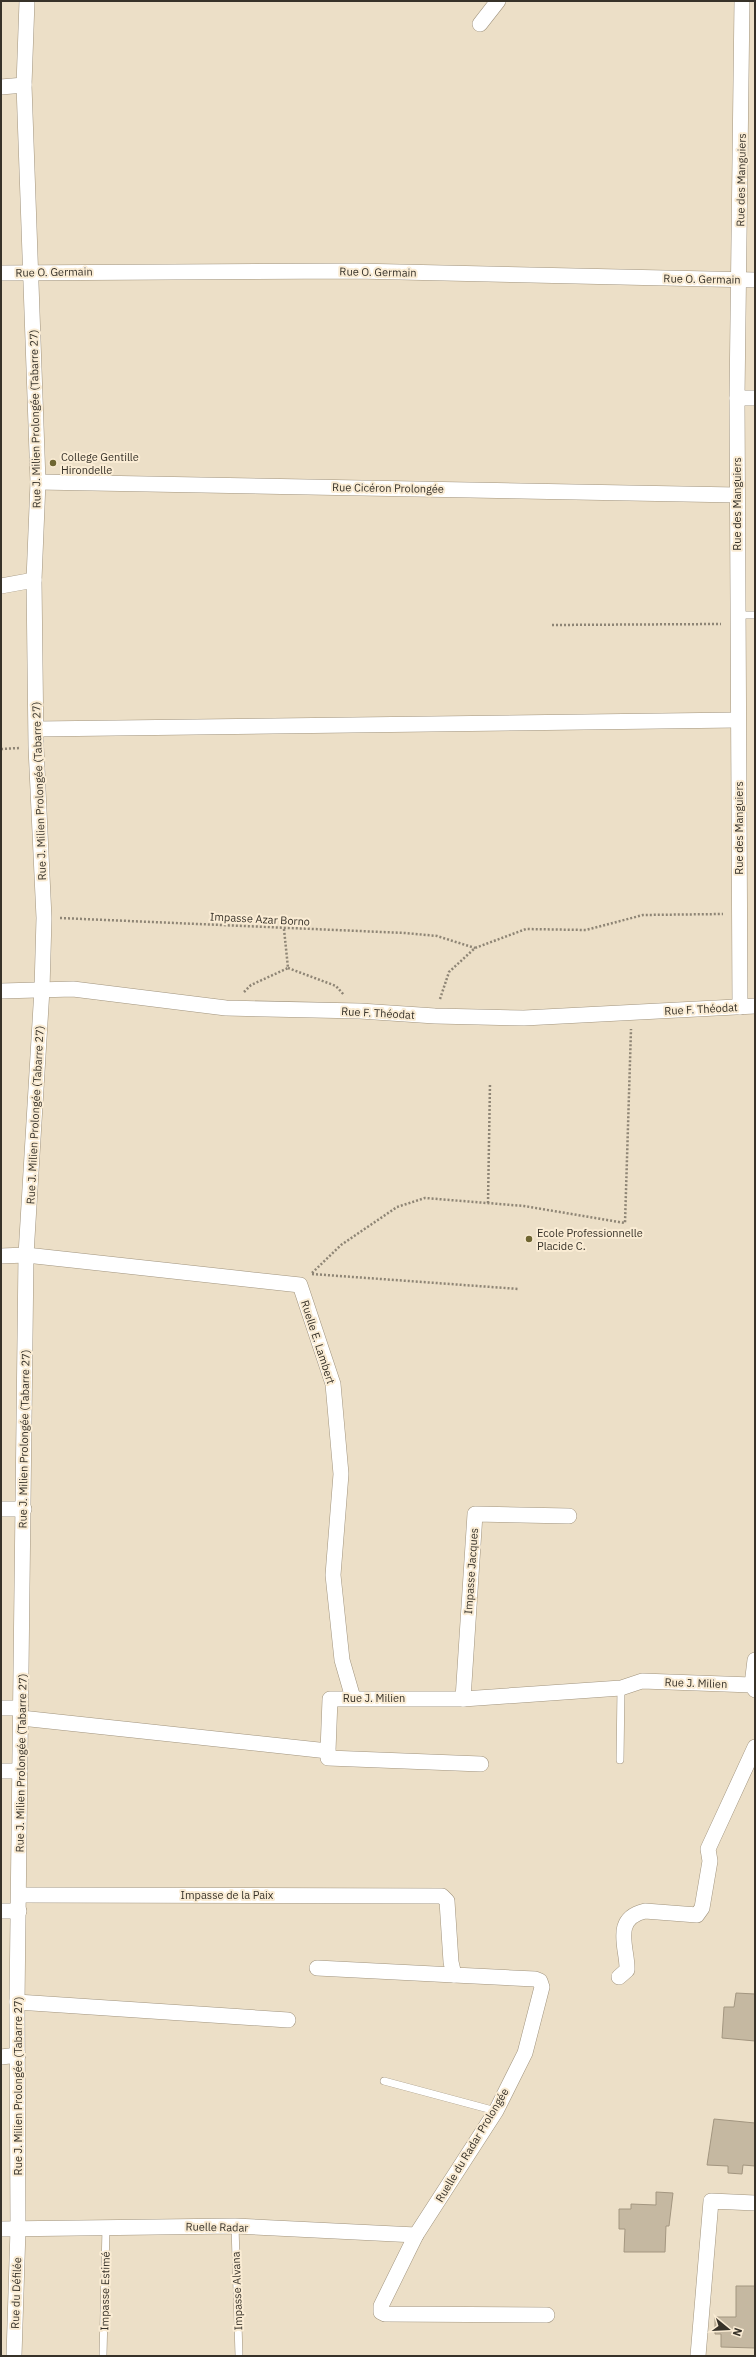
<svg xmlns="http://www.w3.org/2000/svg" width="756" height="2357" viewBox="0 0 756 2357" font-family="'IBM Plex Sans',sans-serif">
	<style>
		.building { fill: #c5b8a1; stroke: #a39680 }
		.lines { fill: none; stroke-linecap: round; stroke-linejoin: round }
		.service-casing { stroke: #a1947e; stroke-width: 8 }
		.minor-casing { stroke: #a1947e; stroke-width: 16 }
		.path { stroke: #8e8575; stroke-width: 2.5; stroke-dasharray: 2 2; stroke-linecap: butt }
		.service { stroke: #fff; stroke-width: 7 }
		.minor { stroke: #fff; stroke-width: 15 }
		.poi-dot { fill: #6e6531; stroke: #faecd4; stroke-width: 1.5 }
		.labels { text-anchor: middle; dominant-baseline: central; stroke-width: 4; stroke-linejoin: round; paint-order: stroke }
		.street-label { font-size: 11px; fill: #373229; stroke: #faecd4 }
		.poi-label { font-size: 11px; fill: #373229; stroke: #faecd4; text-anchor: start }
	</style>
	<rect width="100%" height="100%" fill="#ecdfc7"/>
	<g class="building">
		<polygon points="736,1993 755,1994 755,2041 722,2038 724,2007 734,2007"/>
		<polygon points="714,2119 755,2123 755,2166 743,2165 742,2174 728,2173 728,2166 707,2165"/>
		<polygon points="656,2192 673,2193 669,2226 666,2226 665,2252 624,2252 625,2229 619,2229 619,2209 631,2209 631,2204 656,2205"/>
		<polygon points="736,2286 755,2286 755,2348 721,2347 721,2334 715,2334 715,2317 736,2317"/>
	</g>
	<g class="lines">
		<g class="service-casing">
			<g id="service">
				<polyline points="738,615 755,615"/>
				<polyline points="620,1760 621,1688"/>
				<polyline points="384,2081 496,2111"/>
				<polyline points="235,2226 239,2356"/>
				<polyline points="103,2356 106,2227"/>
			</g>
		</g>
		<g class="minor-casing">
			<g id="minor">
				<polyline points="480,24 498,1"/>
				<polyline points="1,87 24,85"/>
				<polyline points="1,273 356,271 755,280"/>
				<polyline points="737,398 755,398"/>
				<polyline points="38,482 737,495"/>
				<polyline points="1,586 34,580"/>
				<polyline points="37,729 738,720"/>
				<polyline points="1,991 73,989 226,1008 360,1011 435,1016 524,1018 755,1006"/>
				<polyline points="740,1007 737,398 742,1"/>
				<polyline points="1,1256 26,1255 300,1285 333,1384 341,1474 333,1575 342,1660 353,1698"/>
				<polyline points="1,1509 24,1509"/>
				<polyline points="755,1660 752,1685 755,1690"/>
				<polyline points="463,1699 475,1514 569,1516"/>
				<polyline points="1,1708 21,1708"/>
				<polyline points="21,1718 328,1751 330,1699 463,1699 621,1688 642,1681 752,1685"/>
				<polyline points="328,1751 328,1758 481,1764"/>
				<polyline points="1,1771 20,1771"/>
				<polyline points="20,1895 442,1896 447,1901 451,1962 454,1975 535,1979 540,1981 542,1987 525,2053 496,2111 416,2235 381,2306 381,2312 385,2314 547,2315"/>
				<polyline points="1,1911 19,1911"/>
				<polyline points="317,1968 454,1975"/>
				<path d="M 619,1977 L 627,1970 C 628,1949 611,1919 645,1911 L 697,1915 L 702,1908 L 710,1861 L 708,1849 L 755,1747"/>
				<polyline points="17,2002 288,2020"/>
				<polyline points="1,2057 18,2055"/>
				<polyline points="1,2229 235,2226 416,2235"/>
				<polyline points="14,2356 18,2229 17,2002 26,1255 42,989 44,918 36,747 34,580 38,482 24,85 27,1"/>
				<polyline points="698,2356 711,2201 755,2203"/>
			</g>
		</g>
		<g class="path">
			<polyline points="552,625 721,624"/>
			<polyline points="1,749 20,748"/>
			<polyline points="60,918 405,933 437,936 475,948"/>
			<polyline points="288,968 336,986 344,995"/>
			<polyline points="244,992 251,985 288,968 284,929"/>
			<polyline points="440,999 449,972 475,948 526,929 586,930 643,915 723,914"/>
			<polyline points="488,1203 490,1083"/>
			<polyline points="312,1273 341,1245 397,1207 425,1198 524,1206 625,1223 631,1029"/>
			<polyline points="312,1274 519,1289"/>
		</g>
		<use href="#service" class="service"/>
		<use href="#minor" class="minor"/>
	</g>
	<g class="poi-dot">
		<circle cx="53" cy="463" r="4"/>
		<circle cx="529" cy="1239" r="4"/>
	</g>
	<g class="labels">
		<g class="street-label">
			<text transform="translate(741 180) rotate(-89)">Rue des Manguiers</text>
			<text transform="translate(54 272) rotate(-1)">Rue O. Germain</text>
			<text transform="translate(378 272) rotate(1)">Rue O. Germain</text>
			<text transform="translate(702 279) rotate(1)">Rue O. Germain</text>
			<text transform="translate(35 419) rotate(-91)">Rue J. Milien Prolongée (Tabarre 27)</text>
			<text transform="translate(388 488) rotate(1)">Rue Cicéron Prolongée</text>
			<text transform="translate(737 504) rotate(-90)">Rue des Manguiers</text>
			<text transform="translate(39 791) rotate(-92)">Rue J. Milien Prolongée (Tabarre 27)</text>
			<text transform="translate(739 828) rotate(-90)">Rue des Manguiers</text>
			<text transform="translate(260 919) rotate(3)">Impasse Azar Borno</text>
			<text transform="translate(701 1009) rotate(-3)">Rue F. Théodat</text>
			<text transform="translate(378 1013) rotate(3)">Rue F. Théodat</text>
			<text transform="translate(35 1115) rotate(-87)">Rue J. Milien Prolongée (Tabarre 27)</text>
			<text transform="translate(318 1342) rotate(72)">Ruelle E. Lambert</text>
			<text transform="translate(24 1439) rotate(-89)">Rue J. Milien Prolongée (Tabarre 27)</text>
			<text transform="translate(471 1571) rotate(-86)">Impasse Jacques</text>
			<text transform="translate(696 1683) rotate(2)">Rue J. Milien</text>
			<text x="374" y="1698">Rue J. Milien</text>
			<text transform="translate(21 1763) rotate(-89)">Rue J. Milien Prolongée (Tabarre 27)</text>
			<text x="227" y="1895">Impasse de la Paix</text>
			<text transform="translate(18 2086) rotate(-90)">Rue J. Milien Prolongée (Tabarre 27)</text>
			<text transform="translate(472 2145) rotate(-59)">Ruelle du Radar Prolongée</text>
			<text transform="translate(217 2227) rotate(1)">Ruelle Radar</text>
			<text transform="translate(105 2291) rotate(-89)">Impasse Estimé</text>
			<text transform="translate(237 2291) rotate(-92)">Impasse Alvana</text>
			<text transform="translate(16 2293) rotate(-88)">Rue du Défilée</text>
		</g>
		<g class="poi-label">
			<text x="61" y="457">College Gentille<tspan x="61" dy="13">Hirondelle</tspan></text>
			<text x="537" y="1233">Ecole Professionnelle<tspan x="537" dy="13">Placide C.</tspan></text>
		</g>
	</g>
	<rect width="756" height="2357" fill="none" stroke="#373229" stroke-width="4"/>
	<g transform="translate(728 2329) rotate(108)" stroke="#faecd4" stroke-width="3" paint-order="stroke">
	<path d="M0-3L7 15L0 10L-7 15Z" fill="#373229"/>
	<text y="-6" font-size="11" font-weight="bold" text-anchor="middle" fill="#373229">N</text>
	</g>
</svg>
